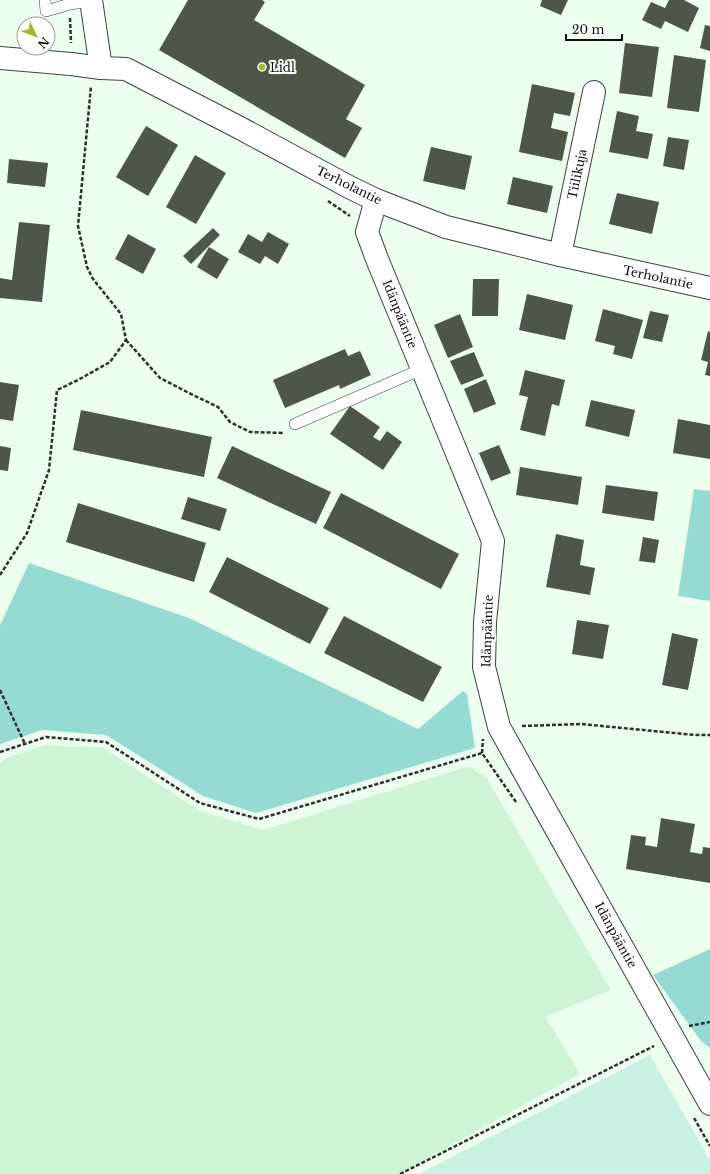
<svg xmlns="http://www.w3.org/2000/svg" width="710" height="1174" viewBox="0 0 710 1174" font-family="'Libre Baskerville',serif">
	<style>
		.farmland { fill: #cdf5d5 }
		.forest { fill: #95dbd1 }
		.pitch { fill: #c8f1e2 }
		.building { fill: #4d5649 }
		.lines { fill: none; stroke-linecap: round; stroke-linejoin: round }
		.service-casing { stroke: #404040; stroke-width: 12 }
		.minor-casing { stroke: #404040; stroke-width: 24 }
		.tertiary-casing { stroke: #404040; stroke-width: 24 }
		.path { stroke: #2f2f2f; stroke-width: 2.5; stroke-dasharray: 4 2; stroke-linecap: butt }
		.service { stroke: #fff; stroke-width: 11 }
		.minor { stroke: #fff; stroke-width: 22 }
		.tertiary { stroke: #fff; stroke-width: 22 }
		.poi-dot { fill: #98c022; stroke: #fff; stroke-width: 1.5 }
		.labels { text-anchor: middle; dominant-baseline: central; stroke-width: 4; stroke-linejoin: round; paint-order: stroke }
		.poi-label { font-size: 12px; fill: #0d0d0d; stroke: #fff; text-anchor: start }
		.street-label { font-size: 12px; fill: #0d0d0d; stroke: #fff }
	</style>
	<rect width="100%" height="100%" fill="#edffef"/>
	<polygon class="farmland" points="45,745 102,747 200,811 263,830 469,766 486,777 611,990 546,1017 580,1074 398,1174 0,1174 0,763 6,758"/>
	<g class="forest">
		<polygon points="694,489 710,491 710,601 678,596"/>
		<polygon points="29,563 189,618 418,729 463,691 467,694 475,748 256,813 203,796 106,735 42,730 0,744 0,625"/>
		<polygon points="710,949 710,1048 701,1041 653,975"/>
	</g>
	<polygon class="pitch" points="650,1055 710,1160 710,1174 419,1174"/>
	<g class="building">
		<polygon points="188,0 262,0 265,2 254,20 365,85 346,119 362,128 345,158 159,50"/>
		<polygon points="542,0 568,0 561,15 540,6"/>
		<polygon points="669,0 684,0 699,8 688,32 665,21 661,29 642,20 651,2 665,8"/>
		<polygon points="705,25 710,26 710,51 700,48"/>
		<polygon points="625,43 659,47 652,97 619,93"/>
		<polygon points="674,55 706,60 699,112 667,108"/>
		<polygon points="532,84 575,93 570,116 554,113 551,128 568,132 562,161 519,152"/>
		<polygon points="617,111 639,116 636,131 653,134 648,159 609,152"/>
		<polygon points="146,126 178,145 148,196 116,177"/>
		<polygon points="668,137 689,140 684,170 663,166"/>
		<polygon points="431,147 472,156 465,190 423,181"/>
		<polygon points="195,155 226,173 196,224 166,207"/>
		<polygon points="9,159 48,163 45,187 7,183"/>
		<polygon points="513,177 553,186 547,213 507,204"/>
		<polygon points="617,193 659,202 652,234 609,224"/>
		<polygon points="19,222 50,225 42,302 0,298 0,278 12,280"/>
		<polygon points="213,228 220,235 191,264 183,256"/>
		<polygon points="268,232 289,244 278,264 265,256 260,264 238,252 248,234 262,242"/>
		<polygon points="128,234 156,249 143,274 115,259"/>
		<polygon points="209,247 229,259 217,279 197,267"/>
		<polygon points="473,279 499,279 498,316 472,316"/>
		<polygon points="527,294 573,305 565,340 519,330"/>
		<polygon points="603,309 643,320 632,359 613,354 615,346 595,341"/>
		<polygon points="650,311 669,315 662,342 643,338"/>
		<polygon points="460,314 473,347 448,358 434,325"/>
		<polygon points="708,331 710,332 710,376 705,375 708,362 701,360"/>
		<polygon points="345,349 348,356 360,351 371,375 340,389 339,385 285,408 273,380"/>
		<polygon points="474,352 484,376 461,385 450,361"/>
		<polygon points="525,370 565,380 559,406 552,404 545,436 520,430 528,397 519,395"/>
		<polygon points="486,379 496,404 474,413 464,389"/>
		<polygon points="0,382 19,385 13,421 0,419"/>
		<polygon points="591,400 635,410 629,437 585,426"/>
		<polygon points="350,406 380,427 373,437 380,441 387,431 402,442 383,470 330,434"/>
		<polygon points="81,410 212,437 204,477 73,450"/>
		<polygon points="678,419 710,425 710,459 673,453"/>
		<polygon points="499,445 511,473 491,481 479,453"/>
		<polygon points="0,446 11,448 8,471 0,470"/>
		<polygon points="232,446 331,492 316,524 217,478"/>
		<polygon points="520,467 582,477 578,505 516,495"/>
		<polygon points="606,485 658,492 654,521 602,513"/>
		<polygon points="341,493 459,554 441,589 323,528"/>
		<polygon points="188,497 227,509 220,531 181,519"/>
		<polygon points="78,503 206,543 194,582 66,542"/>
		<polygon points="556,534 584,540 580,565 595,568 590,595 546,587"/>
		<polygon points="643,537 659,540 655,563 639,561"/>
		<polygon points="227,557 329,608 310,644 209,592"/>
		<polygon points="344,616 442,667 423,702 324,653"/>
		<polygon points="577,620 609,625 603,659 572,654"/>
		<polygon points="672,633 698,639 688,690 662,685"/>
		<polygon points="661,818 695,824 690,852 702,854 703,847 710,848 710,883 626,869 631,835 646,837 645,845 657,847"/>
	</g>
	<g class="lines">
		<g class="service-casing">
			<g id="service">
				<polyline points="45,0 46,11 70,4 91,1"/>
				<polyline points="295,424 422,369"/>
			</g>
		</g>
		<g class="minor-casing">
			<g id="minor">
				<polyline points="0,58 71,64 101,68 126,69 240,128 351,188 376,200 446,227 560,255 710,288"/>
				<polyline points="376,200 367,232 377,259 493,541 485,622 484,667 499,727 710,1104"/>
				<polyline points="560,255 594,92"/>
			</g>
		</g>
		<g class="tertiary-casing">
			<polyline id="tertiary" points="91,0 101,68"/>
		</g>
		<g class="path">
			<polyline points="70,18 71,43"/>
			<polyline points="328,201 350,216"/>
			<polyline points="126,340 160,378 189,393 218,407 230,422 250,432 284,433"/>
			<polyline points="0,575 27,533 49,470 57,390 78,380 110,362 126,340 121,314 93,279 87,267 78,226 91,86"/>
			<polyline points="0,690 25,744"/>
			<polyline points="522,726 581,724 695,735 710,735"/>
			<polyline points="0,752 46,737 106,742 200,803 259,819 482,753 516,802"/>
			<polyline points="482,753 483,739"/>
			<polyline points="689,1026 710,1022"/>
			<polyline points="694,1118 710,1146"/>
			<polyline points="400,1174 654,1046"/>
		</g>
		<use href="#service" class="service"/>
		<use href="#minor" class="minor"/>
		<use href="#tertiary" class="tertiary"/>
	</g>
	<circle class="poi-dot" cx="262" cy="67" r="4"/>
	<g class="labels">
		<g class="poi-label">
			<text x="270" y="67">Lidl</text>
		</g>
		<g class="street-label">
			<text transform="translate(577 174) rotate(-78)">Tiilikuja</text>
			<text transform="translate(349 185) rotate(26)">Terholantie</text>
			<text transform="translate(658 277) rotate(12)">Terholantie</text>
			<text transform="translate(400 314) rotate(68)">Idänpääntie</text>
			<text transform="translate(487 631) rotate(-88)">Idänpääntie</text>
			<text transform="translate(616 935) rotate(61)">Idänpääntie</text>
		</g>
	</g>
	<g transform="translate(36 36) rotate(133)"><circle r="19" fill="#ffffff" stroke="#9e9e9e"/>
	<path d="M0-3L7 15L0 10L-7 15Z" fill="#98c022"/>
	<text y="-6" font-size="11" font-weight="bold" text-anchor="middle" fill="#0d0d0d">N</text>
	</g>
	<path d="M566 34v6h56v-6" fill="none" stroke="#0d0d0d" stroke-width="2"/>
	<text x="572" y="34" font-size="12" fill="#0d0d0d" stroke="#ffffff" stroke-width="3" paint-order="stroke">20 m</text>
</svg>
